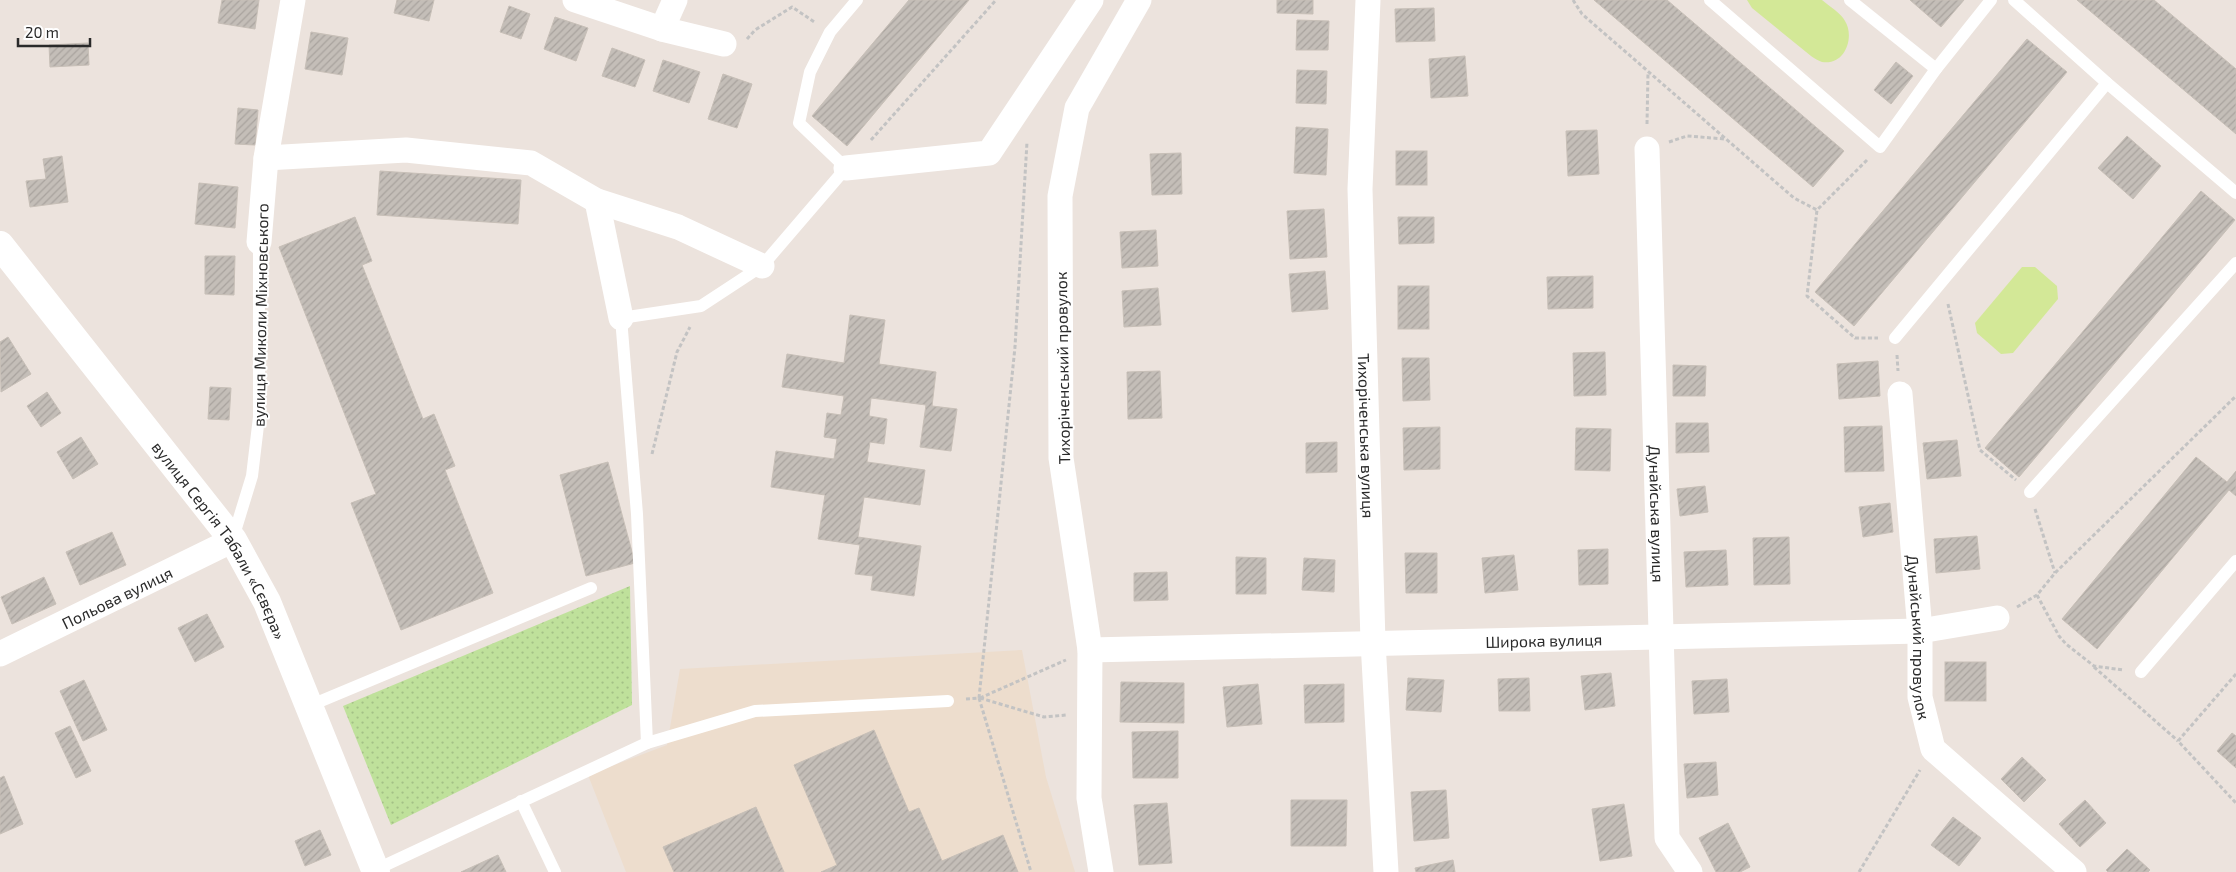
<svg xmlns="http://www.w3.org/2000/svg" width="2236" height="872" viewBox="0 0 2236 872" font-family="'Exo 2',sans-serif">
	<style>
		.education { fill: #edddcd }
		.grass { fill: url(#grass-dots) }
		.pitch { fill: #d3e897 }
		.building { fill: url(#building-hatch); stroke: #c7bfb7 }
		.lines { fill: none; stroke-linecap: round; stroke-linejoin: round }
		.path { stroke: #c3c3c3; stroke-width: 3; stroke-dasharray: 4 2.5; stroke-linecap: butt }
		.lane { stroke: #fff; stroke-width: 12 }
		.street { stroke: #fff; stroke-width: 25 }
		.secondary { stroke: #fff; stroke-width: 28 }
		.labels { text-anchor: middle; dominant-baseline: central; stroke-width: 4; stroke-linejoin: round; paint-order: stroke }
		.street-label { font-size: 16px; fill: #2a2a2a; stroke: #fff }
	</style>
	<defs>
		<pattern id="grass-dots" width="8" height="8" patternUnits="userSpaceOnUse" patternTransform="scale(1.25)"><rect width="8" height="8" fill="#bfe19b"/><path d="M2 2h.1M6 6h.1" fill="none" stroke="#a4c186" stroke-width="1.8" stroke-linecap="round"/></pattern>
		<pattern id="building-hatch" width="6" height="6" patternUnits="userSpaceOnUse" patternTransform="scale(1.25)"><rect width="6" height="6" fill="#c4beb8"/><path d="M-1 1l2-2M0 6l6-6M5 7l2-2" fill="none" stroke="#a9a39e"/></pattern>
	</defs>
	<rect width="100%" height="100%" fill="#ece3dd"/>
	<polygon class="education" points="1022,650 1046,777 1075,872 626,872 588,775 667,745 680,669"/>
	<polygon class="grass" points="630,586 632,705 391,825 343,706"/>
	<g class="pitch">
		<path d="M 1747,0 L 1822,0 C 1829,6 1841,13 1845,21 C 1855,37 1845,66 1822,62 C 1819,61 1814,58 1811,56 L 1752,8 Z"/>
		<polygon points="2022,267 2035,267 2057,286 2058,299 2013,353 2001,354 1977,333 1975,323"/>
	</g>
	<g class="building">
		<polygon points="222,0 259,0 255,29 218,23"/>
		<polygon points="397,0 434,0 429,21 394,13"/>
		<polygon points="909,0 969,0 847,146 812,116"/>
		<polygon points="1277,0 1313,0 1313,14 1277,13"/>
		<polygon points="1594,0 1667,0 1844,151 1813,187"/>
		<polygon points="1910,0 1964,0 1941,27"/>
		<polygon points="2077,0 2154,0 2236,69 2236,134"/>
		<polygon points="509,6 530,14 521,39 500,32"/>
		<polygon points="1434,8 1435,41 1396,42 1395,9"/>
		<polygon points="555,17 588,28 576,61 544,49"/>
		<polygon points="1297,20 1329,21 1328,50 1296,50"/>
		<polygon points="311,32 348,38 342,75 305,69"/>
		<polygon points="2027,39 2067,72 1854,326 1815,292"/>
		<polygon points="88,43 89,65 50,67 49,45"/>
		<polygon points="612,48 645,60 635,87 602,76"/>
		<polygon points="1465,56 1468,96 1431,98 1429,59"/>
		<polygon points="663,60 700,72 689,103 653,91"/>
		<polygon points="1896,62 1913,76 1891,104 1874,90"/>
		<polygon points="1297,70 1327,71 1326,104 1296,103"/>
		<polygon points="723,74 752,84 737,128 708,119"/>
		<polygon points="238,108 258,110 255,145 235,144"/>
		<polygon points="1296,127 1328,129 1326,175 1294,173"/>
		<polygon points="1597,130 1599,174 1568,176 1566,131"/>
		<polygon points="2127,136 2161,166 2133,199 2098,168"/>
		<rect x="1396" y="151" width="31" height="34"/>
		<polygon points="1181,153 1182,194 1152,195 1150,154"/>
		<polygon points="62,156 68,202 30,207 26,181 46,179 43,159"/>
		<polygon points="380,171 521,180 518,224 377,215"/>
		<polygon points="199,183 238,187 235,228 195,224"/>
		<polygon points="2201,191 2235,220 2019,477 1985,448"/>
		<polygon points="1324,209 1327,257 1290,259 1287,211"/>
		<polygon points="355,217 372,261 362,265 423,419 434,414 455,466 445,470 493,593 401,630 351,503 376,494 279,247"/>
		<polygon points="1398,217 1434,217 1434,243 1399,244"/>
		<polygon points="1156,230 1158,266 1122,268 1120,232"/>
		<polygon points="205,256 235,256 234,295 205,294"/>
		<polygon points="1325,271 1328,309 1292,312 1289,274"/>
		<polygon points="1593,276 1593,308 1548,309 1547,277"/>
		<rect x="1398" y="286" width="31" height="43"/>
		<polygon points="1158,288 1161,325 1124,327 1122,291"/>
		<polygon points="850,315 885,320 879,364 936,372 932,406 957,409 951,451 920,447 926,405 871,398 869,416 887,419 884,444 870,442 867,462 925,470 920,505 864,497 858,537 921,546 914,596 871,590 873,576 855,574 860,545 818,539 825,495 771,487 776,451 834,459 837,439 824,437 827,413 841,415 844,396 782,387 787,354 844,363"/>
		<polygon points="8,337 31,374 1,392 0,342"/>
		<polygon points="1605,352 1606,395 1574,396 1573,353"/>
		<polygon points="1402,358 1429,358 1430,400 1403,401"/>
		<polygon points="1878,361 1880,396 1839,399 1837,364"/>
		<polygon points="1673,365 1706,366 1705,396 1673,396"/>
		<polygon points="1160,371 1162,418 1128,419 1127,372"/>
		<polygon points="210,387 231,388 229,420 208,419"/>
		<polygon points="47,392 61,413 41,427 27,406"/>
		<polygon points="1676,423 1708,423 1709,452 1676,453"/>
		<polygon points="1882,426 1884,471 1845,472 1844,427"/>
		<polygon points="1440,427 1440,469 1404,470 1403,428"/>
		<polygon points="1576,428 1611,429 1610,471 1575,470"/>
		<polygon points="81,437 98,464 73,479 57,452"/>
		<polygon points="1957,440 1961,476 1927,479 1923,443"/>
		<polygon points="1337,442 1337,472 1306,473 1306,443"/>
		<polygon points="2196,457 2227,482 2236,471 2236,496 2229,490 2097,649 2062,619"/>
		<polygon points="608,462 635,563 586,576 560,475"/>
		<polygon points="1705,486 1708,512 1680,516 1677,489"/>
		<polygon points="1890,503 1893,532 1863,537 1859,507"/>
		<polygon points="112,532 126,565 80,585 66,552"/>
		<polygon points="1977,536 1980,569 1936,573 1934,539"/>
		<polygon points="1789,537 1790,584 1754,585 1753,538"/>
		<polygon points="1608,549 1608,584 1579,585 1578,550"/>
		<polygon points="1726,550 1728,585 1686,587 1684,552"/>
		<polygon points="1405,553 1437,553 1437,593 1406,593"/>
		<polygon points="1514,555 1518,590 1485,593 1482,558"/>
		<polygon points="1236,557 1266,558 1266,594 1236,594"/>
		<polygon points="1304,558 1335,560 1334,592 1302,590"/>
		<polygon points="1167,572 1168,600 1134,601 1134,573"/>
		<polygon points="44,577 56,604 12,624 1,597"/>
		<polygon points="207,614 224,647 195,662 178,628"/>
		<rect x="1945" y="662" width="41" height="39"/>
		<polygon points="1611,673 1615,706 1585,710 1581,676"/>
		<polygon points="1408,678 1444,680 1441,712 1406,710"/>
		<polygon points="1529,678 1530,711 1499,711 1498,679"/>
		<polygon points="1727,679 1729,712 1694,714 1692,681"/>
		<polygon points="84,680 107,730 83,741 60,691"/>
		<polygon points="1121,682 1184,683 1184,723 1120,722"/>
		<polygon points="1258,684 1262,724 1227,727 1223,687"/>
		<polygon points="1344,684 1344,722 1305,723 1304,685"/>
		<polygon points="70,726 91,771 76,778 55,733"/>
		<polygon points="874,730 909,812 919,808 942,861 1003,835 1018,872 821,872 837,865 794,765"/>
		<polygon points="1178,731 1178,778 1133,778 1132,732"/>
		<polygon points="2232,733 2236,736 2236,768 2217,751"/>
		<polygon points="2022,757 2046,780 2024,802 2001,779"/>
		<polygon points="1716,762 1718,795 1687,798 1684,764"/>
		<polygon points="4,776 23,824 0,834 0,778"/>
		<polygon points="1446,790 1449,838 1414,841 1411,792"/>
		<polygon points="1291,800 1347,800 1346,846 1291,846"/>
		<polygon points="2085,800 2106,823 2080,847 2059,824"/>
		<polygon points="1167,803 1172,863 1139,865 1134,805"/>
		<polygon points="1624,804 1632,856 1600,861 1592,809"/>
		<polygon points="756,807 784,872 674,872 663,847"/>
		<polygon points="1953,817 1981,838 1959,866 1931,845"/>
		<polygon points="1728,823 1750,867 1740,872 1716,872 1699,838"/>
		<polygon points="320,830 331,855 305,866 295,841"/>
		<polygon points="2127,849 2150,870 2148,872 2108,872 2106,870"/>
		<polygon points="498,855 506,872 461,872"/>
		<polygon points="1453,860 1455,872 1416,872 1415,868"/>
	</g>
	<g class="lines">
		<g class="path">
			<polyline points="1573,0 1582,14 1794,198 1817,210"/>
			<polyline points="747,39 755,30 792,7 816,23"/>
			<polyline points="1647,124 1648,73"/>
			<polyline points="871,140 996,0"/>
			<polyline points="1669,142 1687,136 1725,139"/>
			<polyline points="1867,160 1817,210 1807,296 1855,338 1878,338"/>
			<polyline points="1948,304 1980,450 2016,480"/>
			<polyline points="1897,355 1898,371"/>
			<polyline points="652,454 677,352 690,327"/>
			<polyline points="2035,509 2055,573"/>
			<polyline points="2037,595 2059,636 2066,644 2094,666 2123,670"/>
			<polyline points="2017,607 2037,595 2055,573 2236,396"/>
			<polyline points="2094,667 2178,741"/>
			<polyline points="2236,674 2178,741 2236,803"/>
			<polyline points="979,698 1031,872"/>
			<polyline points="980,698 1066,660"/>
			<polyline points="980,698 1044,717 1066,715"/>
			<polyline points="966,699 979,698 1015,347 1027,142"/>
			<polyline points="1859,872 1920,770"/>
		</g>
		<g class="lane">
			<polyline points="1710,0 1880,147 1936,69 1991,0"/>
			<polyline points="1850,0 1936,69"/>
			<polyline points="2014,0 2107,83 2236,193"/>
			<polyline points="1895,338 2107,83"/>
			<polyline points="2030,492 2236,263"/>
			<polyline points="233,538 252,476 259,417 259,242"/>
			<polyline points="2141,672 2236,561"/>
			<polyline points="309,706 591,588"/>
			<polyline points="647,743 637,514 621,318 701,306 762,266 846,168 799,123 810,72 830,32 857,0"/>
			<polyline points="521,801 555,872"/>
			<polyline points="375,870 647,743 755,711 948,701"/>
		</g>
		<g class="street">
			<polyline points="575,0 662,29 724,44"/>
			<path id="s1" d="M 1368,0 L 1360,189 L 1373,642 L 1386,872"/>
			<polyline points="662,29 675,0"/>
			<path id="s2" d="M 1647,149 L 1667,838 L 1690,872"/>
			<polyline points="266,158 406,150 531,163 597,201 678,227 762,266"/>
			<polyline points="846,168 989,153 1091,0"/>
			<polyline points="597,201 621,318"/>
			<polyline points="259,242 266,158 293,0"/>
			<path id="s3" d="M 1900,394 L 1920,631 L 1920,697 L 1933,749 L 2074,872"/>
			<path id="s4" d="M 1090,650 L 1920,631 L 1997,618"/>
			<path id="s5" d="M 0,654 L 233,540"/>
			<polyline points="1101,872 1089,798 1090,650 1061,458 1060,196 1077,108 1139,0"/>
		</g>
		<path class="secondary" id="s6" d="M 0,245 L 233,540 L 267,602 L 376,872"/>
	</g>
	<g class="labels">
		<g class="street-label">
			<text transform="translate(260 315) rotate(-89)">вулиця Миколи Міхновського</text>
			<text transform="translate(1062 368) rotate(-91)">Тихоріченський провулок</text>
			<text stroke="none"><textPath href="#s1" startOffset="436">Тихоріченська вулиця</textPath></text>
			<text stroke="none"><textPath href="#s2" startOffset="365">Дунайська вулиця</textPath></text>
			<text stroke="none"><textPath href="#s6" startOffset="369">вулиця Сергія Табали «Сєвєра»</textPath></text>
			<text stroke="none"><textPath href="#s5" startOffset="130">Польова вулиця</textPath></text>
			<text stroke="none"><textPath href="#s3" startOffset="244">Дунайський провулок</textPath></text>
			<text stroke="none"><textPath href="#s4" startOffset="454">Широка вулиця</textPath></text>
		</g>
	</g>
	<path d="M18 38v8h72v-8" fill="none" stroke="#2a2a2a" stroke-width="2.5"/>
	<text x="25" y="38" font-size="15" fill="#2a2a2a" stroke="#ffffff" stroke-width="4" paint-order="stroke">20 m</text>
</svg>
